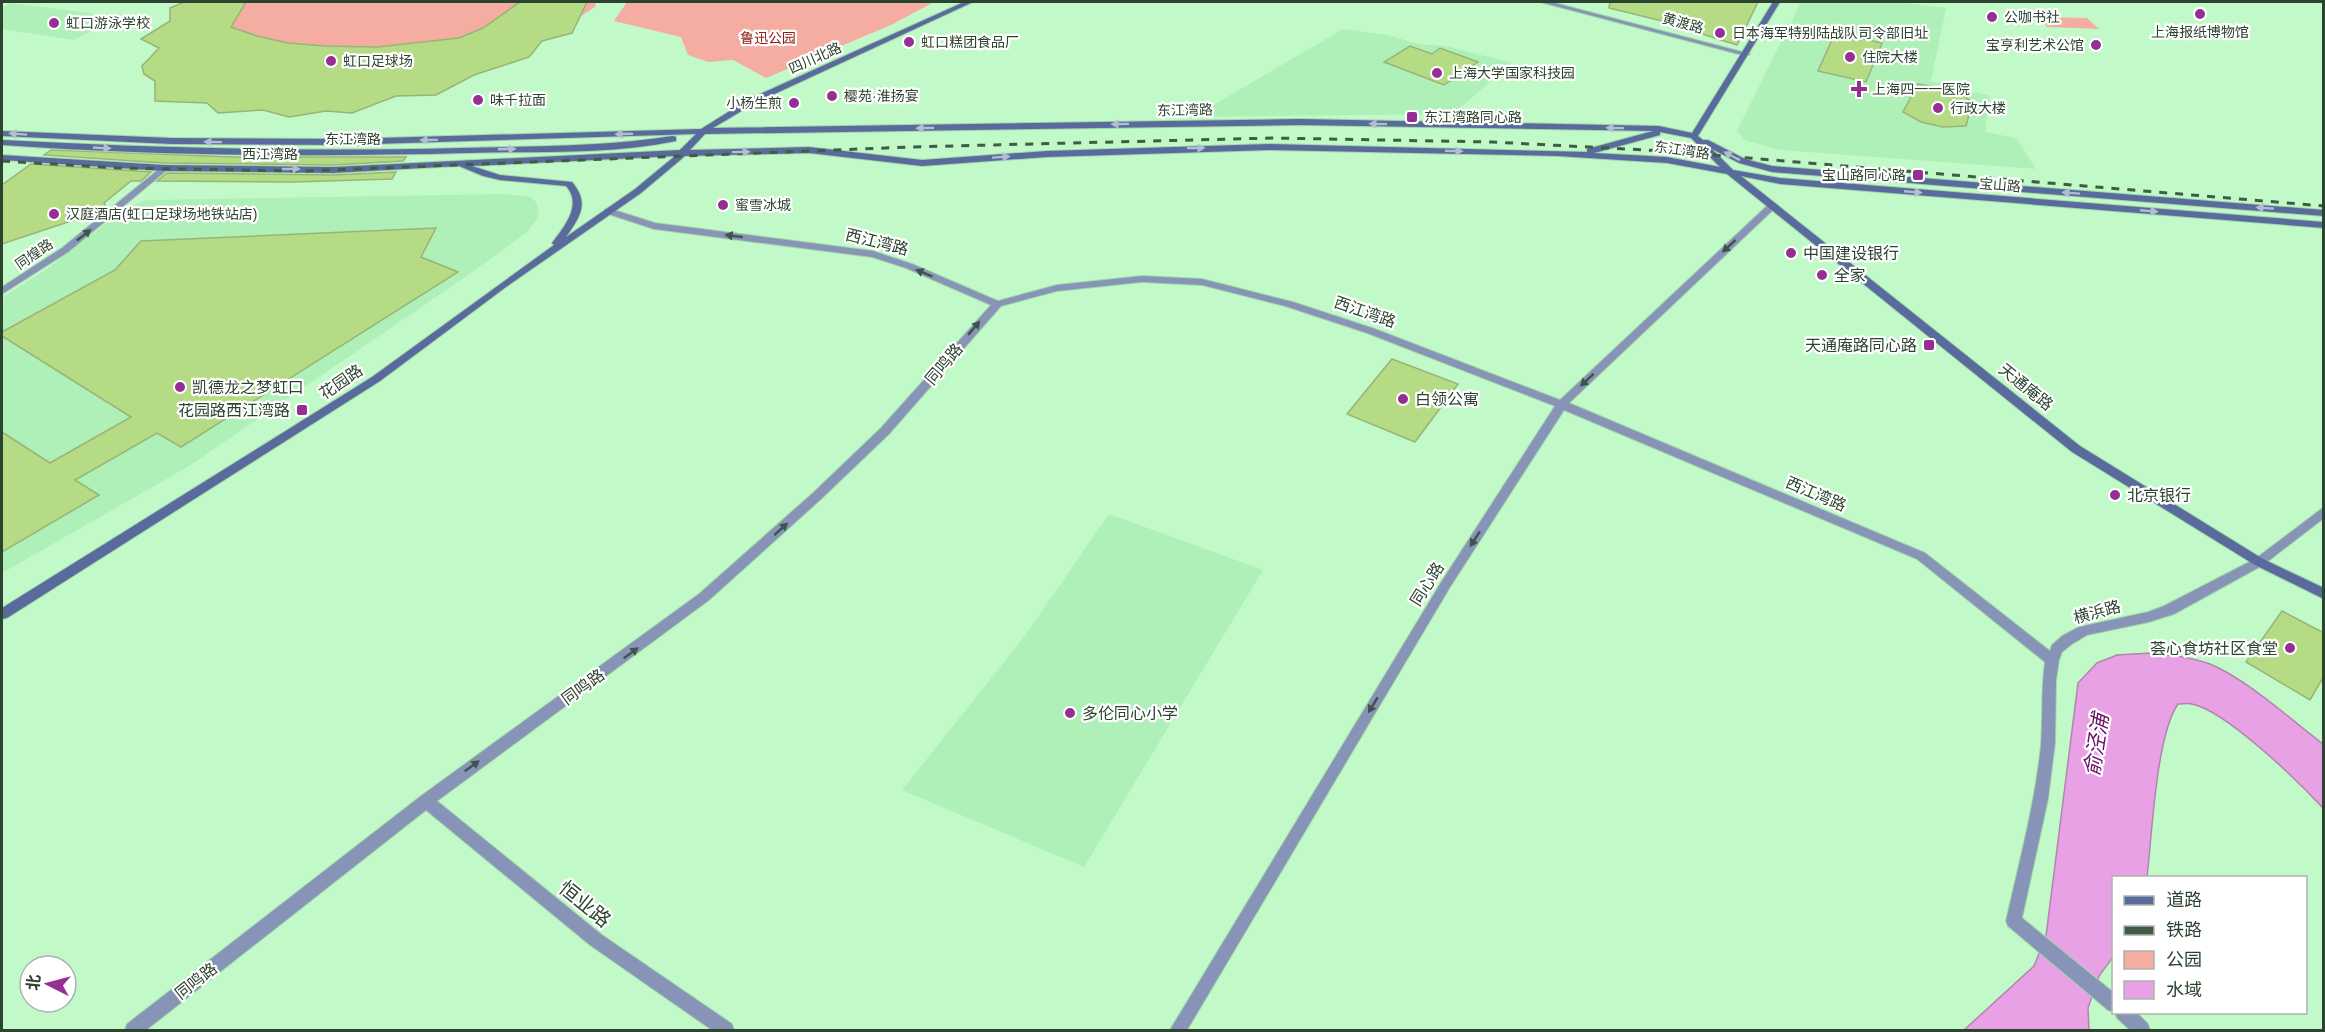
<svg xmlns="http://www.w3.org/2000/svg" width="2325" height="1032" viewBox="0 0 2325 1032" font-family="Arial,'Noto Sans SC',sans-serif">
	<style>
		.built { fill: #afefb8 }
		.green { fill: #f5ada2 }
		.water { fill: #e8a1e4; stroke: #b085ae; stroke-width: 1.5 }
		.building { fill: #b5dc85; stroke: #98b478; stroke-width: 1.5 }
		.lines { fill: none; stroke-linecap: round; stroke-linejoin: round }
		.street-casing { stroke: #a3d5a9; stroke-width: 2 }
		.secondary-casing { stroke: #a3d5a9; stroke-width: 2 }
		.street { fill: #8794b7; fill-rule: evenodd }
		.secondary { fill: #596b9d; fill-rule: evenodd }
		.rail { stroke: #415c44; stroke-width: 3; stroke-dasharray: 8 8; stroke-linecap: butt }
		.oneway { fill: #b4bcd3 }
		.oneway2 { fill: #3e534a }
		.poi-dot { fill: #962f94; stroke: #fff; stroke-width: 2 }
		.labels { text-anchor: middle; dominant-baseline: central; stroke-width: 4.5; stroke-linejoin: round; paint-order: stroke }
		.far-poi-label { font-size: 14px; fill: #2c432f; stroke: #fff; text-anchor: start }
		.far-street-label { font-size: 14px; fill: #2c432f; stroke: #fff }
		.far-park-label { font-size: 14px; fill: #912019; stroke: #fff }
		.street-label { font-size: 16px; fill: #2c432f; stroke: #fff }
		.poi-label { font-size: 16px; fill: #2c432f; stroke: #fff; text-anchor: start }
		.near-street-label { font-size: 20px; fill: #2c432f; stroke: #fff }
		.near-water-label { font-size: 21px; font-style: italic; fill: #661265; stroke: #fff }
	</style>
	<rect width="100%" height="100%" fill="#c1fac8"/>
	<g class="built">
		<polygon points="1801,2 1898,2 1946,8 1931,81 1990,96 1985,132 2016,138 2036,169 1780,150 1744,140 1737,131"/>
		<polygon points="10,3 119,17 74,40 2,29 2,8"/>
		<polygon points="1343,29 1388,35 1418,44 1446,46 1512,63 1453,114 1193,117"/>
		<polygon points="506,194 530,197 536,202 539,211 536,221 526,233 468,275 189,466 2,573 2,298 50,267 127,207 147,200"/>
		<polygon points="1109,514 1263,570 1084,867 902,790 1024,637"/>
	</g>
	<g class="green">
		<polygon points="184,2 596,2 595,7 542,41 529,57 474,75 436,95 396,96 352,113 326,111 289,117 263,110 207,103 155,101 157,82 142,66 159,48 143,40 170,21 170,8"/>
		<polygon points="627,2 934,2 893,24 766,78 733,60 708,62 688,55 681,37 614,21"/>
		<polygon points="2040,17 2087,18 2099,29 2047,27"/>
	</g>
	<path class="water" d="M 2151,653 C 2171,655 2191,657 2210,664 C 2248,680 2290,719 2323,744 L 2323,808 C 2298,781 2226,711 2192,704 C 2188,703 2183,704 2178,704 C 2156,735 2152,836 2147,877 L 2114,878 L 2113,957 L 2099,976 L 2088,1008 L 2089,1030 L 1964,1030 L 2034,966 L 2046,936 L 2078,683 L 2097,663 L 2117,655 Z"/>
	<g class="building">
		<polygon points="184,2 246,2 231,27 257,36 288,43 325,46 377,47 459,38 483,28 520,2 587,2 572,33 542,41 529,57 474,75 436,95 396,96 352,113 326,111 289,117 263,110 218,113 207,103 155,101 155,81 144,74 142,66 159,48 141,39 170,21 170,8"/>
		<polygon points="1610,2 1758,2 1737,45 1658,20 1609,8"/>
		<polygon points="1835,33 1882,43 1866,82 1818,71"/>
		<polygon points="1410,46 1432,54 1440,48 1478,62 1444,85 1384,62"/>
		<polygon points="1918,84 1960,91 1972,103 1966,126 1943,127 1921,122 1903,112"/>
		<polygon points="51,150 235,157 406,157 403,161 333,165 164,163 44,155"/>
		<polygon points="31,164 151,172 141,181 131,181 104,203 107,209 2,244 2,185"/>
		<polygon points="396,172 392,179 293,182 157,181 167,173 333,175"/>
		<polygon points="436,228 421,257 458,272 181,447 157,433 75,480 99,495 2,552 2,432 50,463 131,417 2,336 2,332 115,270 141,241"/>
		<polygon points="1392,359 1458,384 1415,442 1347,414"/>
		<polygon points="2282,611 2324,633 2324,676 2310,700 2246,662"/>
	</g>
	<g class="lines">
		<g class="street-casing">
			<g id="street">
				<polygon points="1540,2 1551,2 1750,54 1746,56"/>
				<polygon points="164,165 168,168 167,170 68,252 2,294 2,287 62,248"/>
				<path d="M 1772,203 L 1775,204 L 1775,208 L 1569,403 L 1925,553 L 2050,651 L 2052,645 L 2062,636 L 2079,627 L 2148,612 L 2164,606 L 2255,559 L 2324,507 L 2324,518 L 2263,565 L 2174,614 L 2149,622 L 2087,635 L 2072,644 L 2062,652 L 2059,660 L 2056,680 L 2055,743 L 2048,799 L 2022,918 L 2114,993 L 2114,1012 L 2108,1010 L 2008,926 L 2006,921 C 2019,863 2035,804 2041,745 C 2043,717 2041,690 2045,662 L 1917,559 L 1564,410 L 1450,587 L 1187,1030 L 1170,1030 L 1442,581 L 1555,406 L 1367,333 L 1285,306 L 1202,285 L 1142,282 L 1057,291 L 1001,306 L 889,434 L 821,499 L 709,600 L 437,801 L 602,935 L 732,1024 L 734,1030 L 712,1030 L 590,945 L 426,810 L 146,1030 L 125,1030 L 127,1024 L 421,796 L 699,594 L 813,493 L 881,428 L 991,305 L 906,268 L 872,257 L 654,229 L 605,213 L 605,209 L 611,209 L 655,223 L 873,251 L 912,264 L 998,301 L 1057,285 L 1142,276 L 1202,279 L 1293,302 L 1375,329 L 1560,400 L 1769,204 Z"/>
				<polygon points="2115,1012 2136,1012 2148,1024 2150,1030 2130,1030 2117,1018"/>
			</g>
		</g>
		<g class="secondary-casing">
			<g id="secondary">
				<path d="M 964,2 L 973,2 L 755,103 L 713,128 L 1300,119 L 1659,126 L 1692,133 L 1773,2 L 1780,2 L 1698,136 L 1703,140 L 1708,140 L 1745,159 L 1772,166 L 2324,210 L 2324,216 L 1772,172 L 1739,163 L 1712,149 L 1733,170 L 1780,178 L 2324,222 L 2324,228 L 1780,184 L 1741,176 L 2080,446 L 2263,559 L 2324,588 L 2324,599 L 2255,565 L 2072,452 L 1727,174 L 1667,163 L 1557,156 L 1270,150 L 1047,157 L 922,166 L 809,153 L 685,156 L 641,193 L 506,287 L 380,381 L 7,618 L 2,619 L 2,608 L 372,377 L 554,245 L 552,243 C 564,227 583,205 566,186 L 500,180 L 483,176 L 459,166 L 333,173 L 164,171 L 2,160 L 2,155 L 164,165 L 333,167 L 680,150 L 696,134 L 343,145 L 172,144 L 2,136 L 2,131 L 172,138 L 343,139 L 701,129 L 749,99 ZM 1300,125 L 1653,131 L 1587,149 L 1587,152 L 1270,144 L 1047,151 L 922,160 L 809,147 L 690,150 L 705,134 ZM 1660,132 L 1691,138 L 1720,167 L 1667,157 L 1594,153 L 1660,135 ZM 675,156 L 635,189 L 566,237 C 580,217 590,203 572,182 L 500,175 L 472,166 Z"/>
				<path d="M 673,136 L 676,137 L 676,141 C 609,155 537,151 468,153 C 313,157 156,156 2,145 L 2,140 C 155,148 307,152 460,148 C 531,146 602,147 673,136 Z"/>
			</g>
		</g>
		<use href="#street" class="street"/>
		<use href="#secondary" class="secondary"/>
		<polyline class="rail" points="2,161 119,168 303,171 910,147 1274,138 1492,142 1665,151 2324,206"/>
	</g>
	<defs><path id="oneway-solid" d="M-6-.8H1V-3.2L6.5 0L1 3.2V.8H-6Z" transform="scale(1.5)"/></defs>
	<g class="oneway">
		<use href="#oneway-solid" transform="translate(1120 124) rotate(179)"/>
		<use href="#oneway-solid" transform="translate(1378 124) rotate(-179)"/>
		<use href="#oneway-solid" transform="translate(925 128) rotate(179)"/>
		<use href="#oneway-solid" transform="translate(1615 128) rotate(-179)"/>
		<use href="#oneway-solid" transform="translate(18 134) rotate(-176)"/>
		<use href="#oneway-solid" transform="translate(624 134) rotate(178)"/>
		<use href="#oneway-solid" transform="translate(429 140) rotate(179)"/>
		<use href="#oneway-solid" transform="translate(213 142) rotate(-179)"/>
		<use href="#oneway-solid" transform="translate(102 148) rotate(3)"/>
		<use href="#oneway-solid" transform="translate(1196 148) rotate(-1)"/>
		<use href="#oneway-solid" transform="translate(507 149) rotate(-2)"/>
		<use href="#oneway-solid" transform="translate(1454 151) rotate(1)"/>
		<use href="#oneway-solid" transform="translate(741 152) rotate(-1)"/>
		<use href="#oneway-solid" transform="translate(1732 156) rotate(-153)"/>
		<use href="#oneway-solid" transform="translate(1001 157) rotate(-4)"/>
		<use href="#oneway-solid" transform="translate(291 169)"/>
		<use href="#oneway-solid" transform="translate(1913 192) rotate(5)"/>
		<use href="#oneway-solid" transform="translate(2071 193) rotate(-176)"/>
		<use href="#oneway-solid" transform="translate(2265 208) rotate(-176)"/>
		<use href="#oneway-solid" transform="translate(2149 211) rotate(5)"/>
	</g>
	<g class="oneway2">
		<use href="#oneway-solid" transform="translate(84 235) rotate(-38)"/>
		<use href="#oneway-solid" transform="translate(734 236) rotate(-173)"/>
		<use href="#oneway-solid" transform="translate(1729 246) rotate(137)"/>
		<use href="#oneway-solid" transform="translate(924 273) rotate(-157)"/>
		<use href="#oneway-solid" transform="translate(974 328) rotate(-50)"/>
		<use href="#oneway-solid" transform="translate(1587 380) rotate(137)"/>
		<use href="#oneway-solid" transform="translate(781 529) rotate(-42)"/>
		<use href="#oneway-solid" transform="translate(1475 539) rotate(123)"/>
		<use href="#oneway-solid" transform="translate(631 653) rotate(-36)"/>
		<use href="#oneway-solid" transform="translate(1373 705) rotate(121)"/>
		<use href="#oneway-solid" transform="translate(472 766) rotate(-36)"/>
	</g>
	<g class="poi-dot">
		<circle cx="2200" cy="14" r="6"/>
		<circle cx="1992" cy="17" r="6"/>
		<circle cx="54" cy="23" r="6"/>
		<circle cx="1720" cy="33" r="6"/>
		<circle cx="909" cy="42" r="6"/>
		<circle cx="2096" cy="45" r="6"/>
		<circle cx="1850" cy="57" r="6"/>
		<circle cx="331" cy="61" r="6"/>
		<circle cx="1437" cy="73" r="6"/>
		<path d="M1856 80h6v6h6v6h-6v6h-6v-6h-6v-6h6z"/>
		<circle cx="832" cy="96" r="6"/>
		<circle cx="478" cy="100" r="6"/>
		<circle cx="794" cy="103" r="6"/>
		<circle cx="1938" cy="108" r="6"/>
		<rect x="1406" y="111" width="12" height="12" rx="3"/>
		<rect x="1912" y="169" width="12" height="12" rx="3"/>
		<circle cx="723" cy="205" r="6"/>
		<circle cx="54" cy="214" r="6"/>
		<circle cx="1791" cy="253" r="6"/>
		<circle cx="1822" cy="275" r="6"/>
		<rect x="1923" y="339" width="12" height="12" rx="3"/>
		<circle cx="180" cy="387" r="6"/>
		<circle cx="1403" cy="399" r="6"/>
		<rect x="296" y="404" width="12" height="12" rx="3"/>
		<circle cx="2115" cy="495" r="6"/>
		<circle cx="2290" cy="648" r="6"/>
		<circle cx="1070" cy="713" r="6"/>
	</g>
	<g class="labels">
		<g class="far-poi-label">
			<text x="2004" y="17">公咖书社</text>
			<text x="66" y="23">虹口游泳学校</text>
			<text x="2200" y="32" text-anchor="middle">上海报纸博物馆</text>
			<text x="1732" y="33">日本海军特别陆战队司令部旧址</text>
			<text x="921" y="42">虹口糕团食品厂</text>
			<text x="2084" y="45" text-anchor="end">宝亨利艺术公馆</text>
			<text x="1862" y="57">住院大楼</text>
			<text x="343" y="61">虹口足球场</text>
			<text x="1449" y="73">上海大学国家科技园</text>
			<text x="1872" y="89">上海四一一医院</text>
			<text x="844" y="96">樱苑·淮扬宴</text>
			<text x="490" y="100">味千拉面</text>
			<text x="782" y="103" text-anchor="end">小杨生煎</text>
			<text x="1950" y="108">行政大楼</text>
			<text x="1424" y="117">东江湾路同心路</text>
			<text x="1906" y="175" text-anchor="end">宝山路同心路</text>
			<text x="735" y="205">蜜雪冰城</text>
			<text x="66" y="214">汉庭酒店(虹口足球场地铁站店)</text>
		</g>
		<g class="far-street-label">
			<text transform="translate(1683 23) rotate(15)">黄渡路</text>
			<text transform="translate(815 58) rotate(-24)">四川北路</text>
			<text transform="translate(1185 110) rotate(-1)">东江湾路</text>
			<text x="353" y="139">东江湾路</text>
			<text transform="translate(1682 150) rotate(8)">东江湾路</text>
			<text x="270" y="154">西江湾路</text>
			<text transform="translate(2000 185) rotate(5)">宝山路</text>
			<text transform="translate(34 254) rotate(-34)">同煌路</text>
		</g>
		<g class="far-park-label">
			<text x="768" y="38">鲁迅公园</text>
		</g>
		<g class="street-label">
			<text transform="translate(877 242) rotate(14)">西江湾路</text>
			<text transform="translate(1365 312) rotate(19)">西江湾路</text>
			<text transform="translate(944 364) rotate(-50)">同鸣路</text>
			<text transform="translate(341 382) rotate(-34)">花园路</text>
			<text transform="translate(2026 387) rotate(39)">天通庵路</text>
			<text transform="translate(1816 494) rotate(23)">西江湾路</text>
			<text transform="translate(1427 584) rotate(-58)">同心路</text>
			<text transform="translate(2097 612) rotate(-15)">横浜路</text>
			<text transform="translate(583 687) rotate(-36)">同鸣路</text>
			<text transform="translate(196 981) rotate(-38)">同鸣路</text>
		</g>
		<g class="poi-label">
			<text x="1803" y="253">中国建设银行</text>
			<text x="1834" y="275">全家</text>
			<text x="1917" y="345" text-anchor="end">天通庵路同心路</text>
			<text x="192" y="387">凯德龙之梦虹口</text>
			<text x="1415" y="399">白领公寓</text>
			<text x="290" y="410" text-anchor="end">花园路西江湾路</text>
			<text x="2127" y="495">北京银行</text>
			<text x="2278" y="648" text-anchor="end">荟心食坊社区食堂</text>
			<text x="1082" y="713">多伦同心小学</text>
		</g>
		<g class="near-street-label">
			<text transform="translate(585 904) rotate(39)">恒业路</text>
		</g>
		<g class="near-water-label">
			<text transform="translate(2096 745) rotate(-81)">俞泾浦</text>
		</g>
	</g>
	<rect width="2325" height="1032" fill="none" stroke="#2c432f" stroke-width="6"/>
	<rect x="2112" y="876" width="195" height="138" fill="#ffffff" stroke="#abb4ac" stroke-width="1.5"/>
	<rect x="2124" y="896" width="30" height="9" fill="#596b9d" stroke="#abb4ac" stroke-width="1.5"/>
	<text x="2166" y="906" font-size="18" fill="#2c432f">道路</text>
	<rect x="2124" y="926" width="30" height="9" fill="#415c44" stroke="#abb4ac" stroke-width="1.5"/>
	<text x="2166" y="936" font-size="18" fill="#2c432f">铁路</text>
	<rect x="2124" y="951" width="30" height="18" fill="#f5ada2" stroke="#abb4ac" stroke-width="1.5"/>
	<text x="2166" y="966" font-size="18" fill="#2c432f">公园</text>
	<rect x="2124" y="981" width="30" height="18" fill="#e8a1e4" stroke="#abb4ac" stroke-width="1.5"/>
	<text x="2166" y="996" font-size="18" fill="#2c432f">水域</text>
	<g transform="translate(48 984) rotate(276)"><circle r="28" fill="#ffffff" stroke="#abb4ac" stroke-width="1.5"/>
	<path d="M0-4.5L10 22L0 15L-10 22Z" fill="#962f94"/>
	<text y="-9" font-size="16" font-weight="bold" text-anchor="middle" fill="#2c432f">北</text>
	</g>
</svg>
